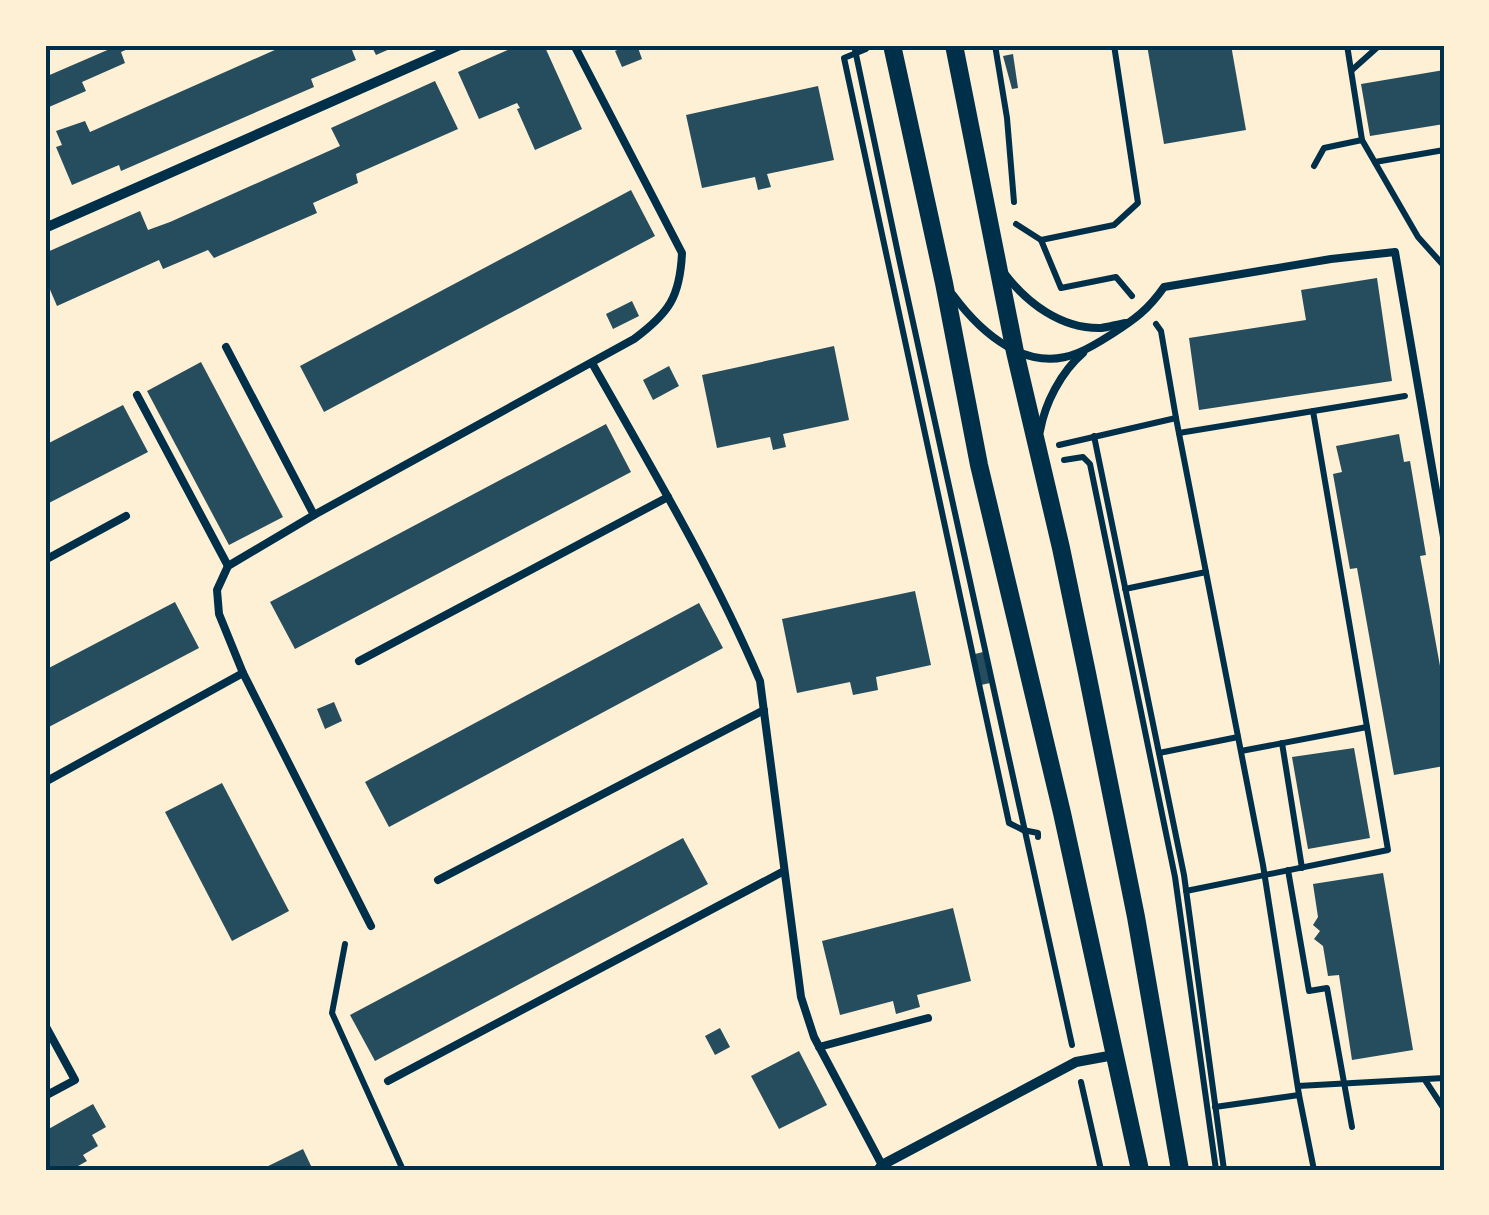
<svg xmlns="http://www.w3.org/2000/svg" width="1489" height="1215" viewBox="0 0 1489 1215" font-family="'Sofia Sans Condensed',sans-serif">
	<style>
		.building { fill: #264d5e }
		.lines { fill: none; stroke-linecap: round; stroke-linejoin: round }
		.path { stroke: #003049; stroke-width: 6 }
		.service { stroke: #003049; stroke-width: 8 }
		.minor { stroke: #003049; stroke-width: 10 }
		.tertiary { stroke: #003049; stroke-width: 18 }
		.neatline { fill: none; stroke: #003049; stroke-width: 4 }
	</style>
	<rect width="100%" height="100%" fill="#fdf0d5"/>
	<g class="building">
		<polygon points="119,45 137,45 121,52 125,63 82,82 86,91 49,107 45,99 45,77"/>
		<polygon points="286,45 350,45 356,60 311,79 314,87 121,171 119,165 72,185 56,147 62,145 56,131 85,121 90,132"/>
		<polygon points="371,45 399,45 376,55"/>
		<polygon points="519,45 544,45 582,129 535,150 517,109 520,108 517,103 479,119 458,72"/>
		<polygon points="630,45 637,45 642,59 622,67 615,51"/>
		<polygon points="1147,45 1231,45 1246,130 1164,144"/>
		<polygon points="1013,54 1018,88 1012,89 1003,56"/>
		<polygon points="1444,70 1444,124 1370,136 1361,84"/>
		<polygon points="435,81 458,129 356,174 358,183 313,203 317,213 214,258 208,250 163,269 159,260 57,306 45,278 45,253 140,211 148,230 170,222 340,146 331,128"/>
		<polygon points="818,86 834,160 767,174 771,187 758,190 755,177 702,188 686,115"/>
		<polygon points="631,190 655,236 324,412 300,366"/>
		<polygon points="1377,278 1392,381 1199,410 1189,338 1306,320 1301,290"/>
		<polygon points="632,301 639,316 613,329 606,314"/>
		<polygon points="834,346 849,420 783,434 786,447 773,450 770,437 717,448 702,375"/>
		<polygon points="201,362 283,517 229,545 147,391"/>
		<polygon points="669,366 679,386 653,400 643,380"/>
		<polygon points="123,405 148,452 45,505 45,445"/>
		<polygon points="606,424 631,472 295,649 270,602"/>
		<polygon points="1399,434 1404,462 1410,461 1426,555 1420,556 1444,688 1444,766 1394,775 1357,568 1350,569 1333,474 1342,472 1336,446"/>
		<polygon points="915,591 931,665 876,677 878,690 853,695 850,682 797,693 782,619"/>
		<polygon points="175,602 199,648 45,729 45,670"/>
		<polygon points="699,603 723,648 389,827 365,782"/>
		<polygon points="983,652 990,683 981,685 975,654"/>
		<polygon points="334,702 342,721 325,729 317,709"/>
		<polygon points="1354,748 1370,838 1308,849 1292,757"/>
		<polygon points="222,783 289,911 232,941 165,812"/>
		<polygon points="683,838 708,884 375,1061 350,1015"/>
		<polygon points="1383,873 1413,1050 1352,1060 1339,975 1328,976 1323,946 1314,939 1320,931 1313,925 1318,917 1313,884"/>
		<polygon points="953,908 971,981 917,995 920,1007 896,1014 893,1001 840,1015 822,941"/>
		<polygon points="720,1028 730,1047 715,1055 705,1036"/>
		<polygon points="799,1051 827,1105 779,1129 751,1076"/>
		<polygon points="93,1104 106,1127 92,1135 98,1146 83,1155 87,1161 71,1170 45,1170 45,1131"/>
		<polygon points="303,1149 313,1170 260,1170"/>
	</g>
	<g class="lines">
		<g class="path">
			<polyline points="854,45 900,263 1072,1045"/>
			<polyline points="865,45 866,49 844,58 1009,823 1023,830 1038,833 1038,837"/>
			<polyline points="995,45 1007,118 1014,202"/>
			<polyline points="1347,45 1362,140 1418,237 1444,266"/>
			<polyline points="1352,70 1380,45"/>
			<polyline points="1375,162 1444,150"/>
			<polyline points="1314,166 1324,148 1362,140"/>
			<polyline points="1016,224 1041,240 1061,288 1116,277 1132,296"/>
			<polyline points="1041,240 1114,225 1138,203 1114,45"/>
			<polyline points="1176,418 1263,865 1299,1095 1314,1170"/>
			<polyline points="1179,433 1405,396"/>
			<polyline points="1094,436 1184,875 1224,1170"/>
			<polyline points="1059,445 1176,418 1161,331 1156,324"/>
			<polyline points="1064,460 1083,457 1090,464 1091,469 1175,877 1216,1170"/>
			<polyline points="1125,589 1206,572"/>
			<polyline points="1282,743 1302,868"/>
			<polyline points="1241,751 1367,727"/>
			<polyline points="1159,753 1238,737"/>
			<polyline points="1288,870 1309,991 1327,988 1352,1127"/>
			<polyline points="1186,891 1388,850 1313,411"/>
			<polyline points="345,944 332,1013 403,1170"/>
			<polyline points="1425,1080 1444,1109"/>
			<polyline points="1081,1082 1101,1170"/>
			<polyline points="1298,1086 1444,1078"/>
			<polyline points="1215,1107 1299,1095"/>
		</g>
		<g class="service">
			<path d="M 1004,273 C 1027,303 1061,329 1101,328 C 1109,327 1118,324 1126,323"/>
			<path d="M 953,295 C 981,333 1027,374 1078,353 C 1090,348 1101,341 1112,334 C 1135,319 1148,310 1164,287 L 1331,259 L 1395,252 L 1444,537"/>
			<polyline points="226,347 314,515"/>
			<path d="M 592,363 C 651,467 713,571 760,681 L 801,997 L 814,1037 L 882,1165"/>
			<polyline points="137,395 228,566"/>
			<path d="M 1040,431 C 1045,403 1061,372 1083,353"/>
			<polyline points="45,560 126,516"/>
			<polyline points="359,661 668,497"/>
			<polyline points="45,782 243,673"/>
			<polyline points="438,880 764,710"/>
			<path d="M 371,926 L 243,673 L 219,614 L 217,590 L 228,566 L 314,515 L 634,339 C 669,313 680,297 682,253 L 574,45"/>
			<polyline points="45,1025 75,1080 45,1096"/>
			<polyline points="819,1047 928,1018"/>
			<polyline points="388,1081 784,871"/>
		</g>
		<g class="minor">
			<polyline points="45,228 460,45"/>
			<polyline points="878,1170 882,1165 1076,1062 1114,1055"/>
		</g>
		<g class="tertiary">
			<polyline points="892,45 944,283 979,465 1062,813 1140,1170"/>
			<polyline points="954,45 1015,352 1061,548 1087,673 1136,917 1180,1170"/>
		</g>
	</g>
	<rect width="1489" height="1215" fill="none" stroke="#fdf0d5" stroke-width="95"/>
	<rect x="48" y="48" width="1394" height="1120" class="neatline"/>
</svg>
